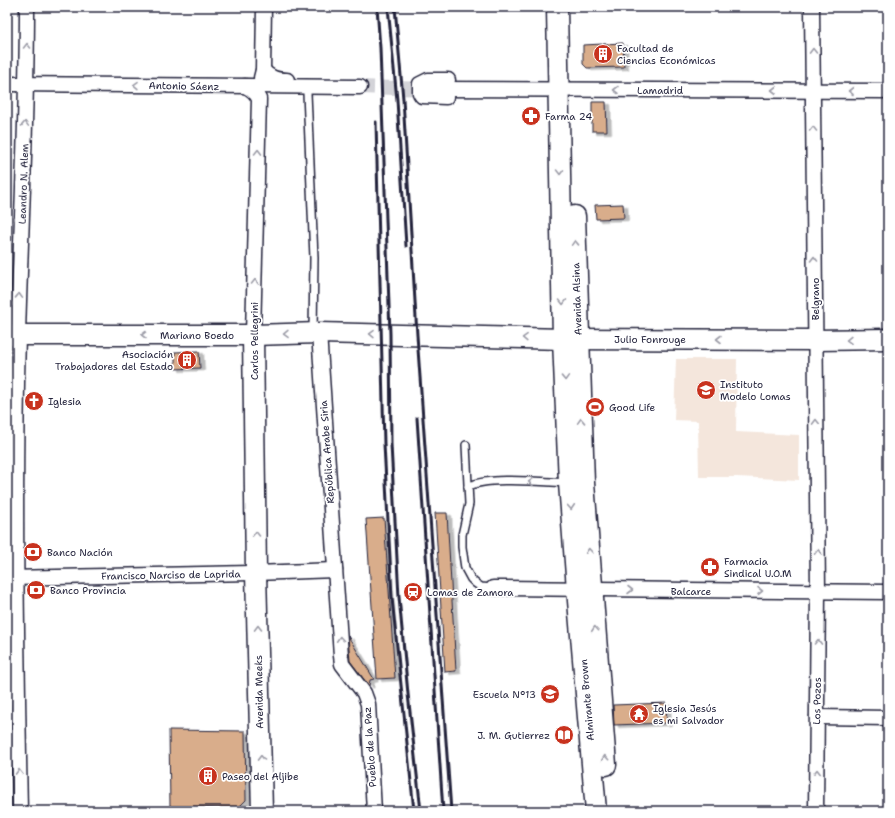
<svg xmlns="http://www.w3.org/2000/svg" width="895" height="818" viewBox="0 0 895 818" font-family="'Shantell Sans',sans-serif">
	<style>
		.built { fill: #f4e6dc }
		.building { fill: #d9ad8b; stroke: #22223b; filter: url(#shadow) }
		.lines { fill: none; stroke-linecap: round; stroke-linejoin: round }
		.street-tunnel { stroke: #d3d3d8; stroke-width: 14; stroke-dasharray: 14 7; stroke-linecap: butt }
		.lane-casing { stroke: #22223b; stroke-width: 10 }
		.street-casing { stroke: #22223b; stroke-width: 17 }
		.secondary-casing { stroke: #22223b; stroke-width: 23 }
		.lane { stroke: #fff; stroke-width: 7 }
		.street { stroke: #fff; stroke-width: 14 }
		.secondary { stroke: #fff; stroke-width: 20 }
		.rail { stroke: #22223b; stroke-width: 3 }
		.oneway { stroke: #9c9ca7 }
		.labels { text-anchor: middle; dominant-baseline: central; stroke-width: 3.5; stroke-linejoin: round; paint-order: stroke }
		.poi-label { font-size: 10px; fill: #22223b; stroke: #fff; text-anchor: start }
		.street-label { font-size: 10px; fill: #22223b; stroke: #fff }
	</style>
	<defs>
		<filter id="shadow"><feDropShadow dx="4.5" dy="2.5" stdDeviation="0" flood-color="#0004"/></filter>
	</defs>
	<rect width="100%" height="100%" fill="#fff"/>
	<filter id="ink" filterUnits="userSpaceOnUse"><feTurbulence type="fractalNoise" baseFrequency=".025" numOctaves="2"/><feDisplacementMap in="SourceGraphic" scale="8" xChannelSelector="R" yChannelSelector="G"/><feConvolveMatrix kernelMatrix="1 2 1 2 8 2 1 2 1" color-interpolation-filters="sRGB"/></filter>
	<g filter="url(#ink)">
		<polygon class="built" points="676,359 737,359 736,432 799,435 799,480 737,477 699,477 698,421 674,420"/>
		<g class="building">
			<polygon points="623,43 624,67 587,68 583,64 583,45"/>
			<polygon points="592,102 606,102 607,131 592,131"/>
			<polygon points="623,204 624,218 596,219 595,205"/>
			<polygon points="199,351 200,368 175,369 175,352"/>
			<polygon points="435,513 447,513 456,671 445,672"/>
			<polygon points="384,518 395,678 377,679 366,519"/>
			<polygon points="348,636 374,679 370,680 369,686 350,661"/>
			<polygon points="666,703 667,723 614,725 613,705"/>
			<polygon points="169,730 245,731 246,800 238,808 170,807"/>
		</g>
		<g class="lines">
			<polyline class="street-tunnel" points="360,87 432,89"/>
			<g class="lane-casing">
				<g id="lane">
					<polyline points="307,93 314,258 313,332"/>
					<polyline points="466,445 469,504 462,535 462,547 465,568 471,579 475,583 481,587 493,588"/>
					<path d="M 468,487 C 484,476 546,482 568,483"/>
				</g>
			</g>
			<g class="street-casing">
				<g id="street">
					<polyline points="812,7 818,591 816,811"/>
					<path d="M 263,70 C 270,78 276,80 287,80"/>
					<polyline points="261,78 263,70 264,7"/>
					<polyline points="7,84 360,87"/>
					<path d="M 245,86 C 252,89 256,92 259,99 L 253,335"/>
					<polyline points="432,89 888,91"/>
					<polyline points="446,97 422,96 420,93 420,84 428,80 448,80"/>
					<polyline points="319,333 341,656 342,664 364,693 368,704 374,811"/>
					<polyline points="8,578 256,573 335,570"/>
					<polyline points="493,588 888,592"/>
					<polyline points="817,717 888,718"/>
					<path d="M 20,811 C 17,652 14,493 18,334 C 21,225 27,116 27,7"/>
				</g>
			</g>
			<g class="secondary-casing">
				<g id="secondary">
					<polyline points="557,7 563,339 569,483 577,589 596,811"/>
					<polyline points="575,216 584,483 606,765"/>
					<polyline points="7,335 253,335 319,333 563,339 815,340 888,339"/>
					<polyline points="253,335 256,573 262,811"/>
				</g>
			</g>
			<use href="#lane" class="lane"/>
			<use href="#street" class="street"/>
			<use href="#secondary" class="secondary"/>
			<g class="rail">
				<polyline points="377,7 380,48 390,334 391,444 395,521 399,597 408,694 421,811"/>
				<polyline points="388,7 397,100 406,246"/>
				<polyline points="395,7 403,99 417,335 451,811"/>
				<polyline points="376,122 384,444 392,598 414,811"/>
				<polyline points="417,418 443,811"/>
			</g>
		</g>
		<defs><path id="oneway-chevron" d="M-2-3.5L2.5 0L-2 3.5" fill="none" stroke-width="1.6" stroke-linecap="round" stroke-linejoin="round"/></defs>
		<g class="oneway">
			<use href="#oneway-chevron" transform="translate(27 46) rotate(-90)"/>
			<use href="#oneway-chevron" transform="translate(813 51) rotate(-91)"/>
			<use href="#oneway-chevron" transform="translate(136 85) rotate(-179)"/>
			<use href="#oneway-chevron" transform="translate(616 90) rotate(-180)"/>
			<use href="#oneway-chevron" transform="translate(774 90) rotate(-180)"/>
			<use href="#oneway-chevron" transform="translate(851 91) rotate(-180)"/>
			<use href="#oneway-chevron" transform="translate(25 124) rotate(-88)"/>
			<use href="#oneway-chevron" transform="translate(813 129) rotate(-90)"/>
			<use href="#oneway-chevron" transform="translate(258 152) rotate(-89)"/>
			<use href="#oneway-chevron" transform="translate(560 172) rotate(89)"/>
			<use href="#oneway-chevron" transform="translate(575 243) rotate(-92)"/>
			<use href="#oneway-chevron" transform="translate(814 259) rotate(-90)"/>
			<use href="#oneway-chevron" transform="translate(255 282) rotate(-89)"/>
			<use href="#oneway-chevron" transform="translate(19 296) rotate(-88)"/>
			<use href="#oneway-chevron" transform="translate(563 302) rotate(89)"/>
			<use href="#oneway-chevron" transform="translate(286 334) rotate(179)"/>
			<use href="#oneway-chevron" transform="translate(372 334) rotate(-179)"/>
			<use href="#oneway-chevron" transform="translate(144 335) rotate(180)"/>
			<use href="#oneway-chevron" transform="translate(525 338) rotate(-178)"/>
			<use href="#oneway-chevron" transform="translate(719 339) rotate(-180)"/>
			<use href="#oneway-chevron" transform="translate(849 340) rotate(179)"/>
			<use href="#oneway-chevron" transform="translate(565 378) rotate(88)"/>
			<use href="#oneway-chevron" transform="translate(581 421) rotate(-92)"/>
			<use href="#oneway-chevron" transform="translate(816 422) rotate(-91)"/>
			<use href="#oneway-chevron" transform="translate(531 482) rotate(-179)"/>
			<use href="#oneway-chevron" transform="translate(571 507) rotate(86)"/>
			<use href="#oneway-chevron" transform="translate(256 534) rotate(-91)"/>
			<use href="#oneway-chevron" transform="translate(589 551) rotate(-94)"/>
			<use href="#oneway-chevron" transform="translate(818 552) rotate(-91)"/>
			<use href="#oneway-chevron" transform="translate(630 590)"/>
			<use href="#oneway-chevron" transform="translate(760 591)"/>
			<use href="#oneway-chevron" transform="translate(258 628) rotate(-91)"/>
			<use href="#oneway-chevron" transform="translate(595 629) rotate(-95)"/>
			<use href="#oneway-chevron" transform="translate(340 639) rotate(-94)"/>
			<use href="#oneway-chevron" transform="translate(818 642) rotate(-89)"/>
			<use href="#oneway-chevron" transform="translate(261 758) rotate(-91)"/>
			<use href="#oneway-chevron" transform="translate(605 758) rotate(-95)"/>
			<use href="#oneway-chevron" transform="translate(19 772) rotate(-91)"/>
			<use href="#oneway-chevron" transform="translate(817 772) rotate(-89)"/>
		</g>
	</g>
	<defs>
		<g id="building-disc" transform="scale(1)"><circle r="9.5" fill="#c8321e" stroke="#fff"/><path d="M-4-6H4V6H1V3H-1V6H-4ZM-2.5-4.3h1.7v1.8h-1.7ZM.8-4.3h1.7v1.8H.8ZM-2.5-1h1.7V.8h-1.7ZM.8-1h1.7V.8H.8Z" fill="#fff"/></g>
		<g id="pharmacy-disc" transform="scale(1)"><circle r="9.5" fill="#c8321e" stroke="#fff"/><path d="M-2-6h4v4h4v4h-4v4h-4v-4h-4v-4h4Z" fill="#fff"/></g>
		<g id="school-disc" transform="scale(1)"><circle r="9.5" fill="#c8321e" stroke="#fff"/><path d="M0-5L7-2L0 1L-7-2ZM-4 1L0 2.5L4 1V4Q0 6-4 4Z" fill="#fff"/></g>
		<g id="church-disc" transform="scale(1)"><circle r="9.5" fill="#c8321e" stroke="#fff"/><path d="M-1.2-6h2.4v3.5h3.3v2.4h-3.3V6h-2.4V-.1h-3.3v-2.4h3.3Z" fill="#fff"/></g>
		<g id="stadium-disc" transform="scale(1)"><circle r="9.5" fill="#c8321e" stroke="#fff"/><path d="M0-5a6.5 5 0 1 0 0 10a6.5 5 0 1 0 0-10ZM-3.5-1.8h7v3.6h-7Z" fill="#fff"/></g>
		<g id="bank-disc" transform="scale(1)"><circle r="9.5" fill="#c8321e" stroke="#fff"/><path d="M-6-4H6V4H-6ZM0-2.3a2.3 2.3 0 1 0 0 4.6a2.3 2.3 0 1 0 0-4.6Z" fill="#fff"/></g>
		<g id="station-disc" transform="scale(1)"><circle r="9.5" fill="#c8321e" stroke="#fff"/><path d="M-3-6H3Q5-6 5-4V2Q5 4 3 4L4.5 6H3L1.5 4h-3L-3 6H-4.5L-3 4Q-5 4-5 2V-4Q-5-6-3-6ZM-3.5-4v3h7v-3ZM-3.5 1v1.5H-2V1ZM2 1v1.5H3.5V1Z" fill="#fff"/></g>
		<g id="temple-disc" transform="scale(1)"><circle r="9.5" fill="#c8321e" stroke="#fff"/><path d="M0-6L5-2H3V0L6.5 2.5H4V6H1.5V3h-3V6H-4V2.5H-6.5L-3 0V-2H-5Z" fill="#fff"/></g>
		<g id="library-disc" transform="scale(1)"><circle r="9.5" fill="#c8321e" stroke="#fff"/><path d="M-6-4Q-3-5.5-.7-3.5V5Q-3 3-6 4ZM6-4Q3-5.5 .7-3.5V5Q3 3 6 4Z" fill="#fff"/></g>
	</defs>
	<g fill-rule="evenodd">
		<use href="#building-disc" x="603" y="54"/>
		<use href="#pharmacy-disc" x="531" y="116"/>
		<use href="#building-disc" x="187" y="360"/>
		<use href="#school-disc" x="706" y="390"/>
		<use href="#church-disc" x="34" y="401"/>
		<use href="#stadium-disc" x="595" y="407"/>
		<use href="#bank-disc" x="33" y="552"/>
		<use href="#pharmacy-disc" x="710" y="567"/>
		<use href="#bank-disc" x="36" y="590"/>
		<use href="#station-disc" x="413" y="592"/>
		<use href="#school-disc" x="550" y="694"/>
		<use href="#temple-disc" x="639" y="714"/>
		<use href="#library-disc" x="564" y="735"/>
		<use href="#building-disc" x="208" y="776"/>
	</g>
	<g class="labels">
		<g class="poi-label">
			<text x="617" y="48">Facultad de<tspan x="617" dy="12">Ciencias Económicas</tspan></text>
			<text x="545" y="116">Farma 24</text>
			<text x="173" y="354" text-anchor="end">Asociación<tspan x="173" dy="12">Trabajadores del Estado</tspan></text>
			<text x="720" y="384">Instituto<tspan x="720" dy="12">Modelo Lomas</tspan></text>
			<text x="48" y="401">Iglesia</text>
			<text x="609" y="407">Good Life</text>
			<text x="47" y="552">Banco Nación</text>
			<text x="724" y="561">Farmacia<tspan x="724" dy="12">Sindical U.O.M</tspan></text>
			<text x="50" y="590">Banco Provincia</text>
			<text x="427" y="592">Lomas de Zamora</text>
			<text x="536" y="694" text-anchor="end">Escuela Nº13</text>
			<text x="653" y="708">Iglesia Jesús<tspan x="653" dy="12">es mi Salvador</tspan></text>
			<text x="550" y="735" text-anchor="end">J. M. Gutierrez</text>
			<text x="222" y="776">Paseo del Aljibe</text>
		</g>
		<g class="street-label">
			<text transform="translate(184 86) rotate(1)">Antonio Sáenz</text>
			<text x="660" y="90">Lamadrid</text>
			<text transform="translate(23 184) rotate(-88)">Leandro N. Alem</text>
			<text transform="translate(577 299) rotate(-92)">Avenida Alsina</text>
			<text transform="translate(815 299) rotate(-90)">Belgrano</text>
			<text x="197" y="335">Mariano Boedo</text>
			<text x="650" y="339">Julio Fonrouge</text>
			<text transform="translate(254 341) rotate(-90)">Carlos Pellegrini</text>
			<text transform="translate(327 452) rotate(-94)">República Arabe Siria</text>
			<text transform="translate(171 575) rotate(-1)">Francisco Narciso de Laprida</text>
			<text x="691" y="591">Balcarce</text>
			<text transform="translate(259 692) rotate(-91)">Avenida Meeks</text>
			<text transform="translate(587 700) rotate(-95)">Almirante Brown</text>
			<text transform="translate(817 701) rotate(-89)">Los Pozos</text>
			<text transform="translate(370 747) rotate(-94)">Pueblo de la Paz</text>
		</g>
	</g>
	<rect width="895" height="818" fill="none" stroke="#fff" stroke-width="24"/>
	<rect x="12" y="12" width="871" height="794" fill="none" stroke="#22223b" stroke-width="1.5" filter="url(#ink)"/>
</svg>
